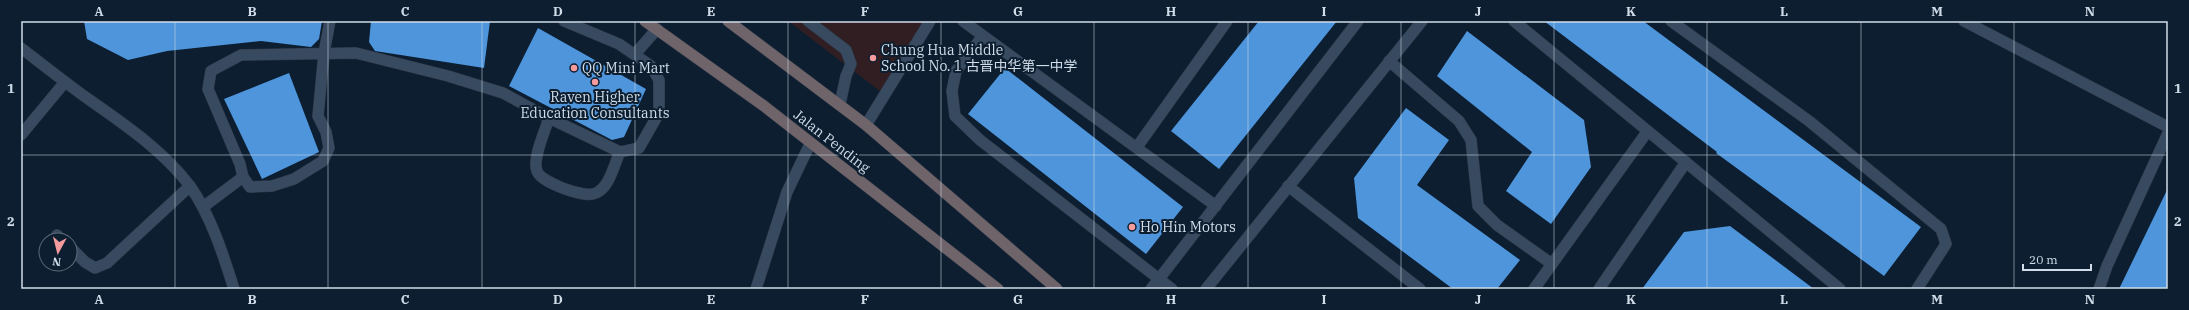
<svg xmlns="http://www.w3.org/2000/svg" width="2189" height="310" viewBox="0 0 2189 310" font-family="'IBM Plex Serif','Noto Sans SC',serif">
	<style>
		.education { fill: #301e23 }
		.building { fill: #4e95dc }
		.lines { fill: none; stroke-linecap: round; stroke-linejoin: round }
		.service-casing { stroke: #2e3645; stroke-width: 12 }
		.minor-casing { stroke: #2e3645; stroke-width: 12 }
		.secondary-casing { stroke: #2e3645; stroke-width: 12 }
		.service { stroke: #374a5f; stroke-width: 11 }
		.minor { stroke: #374a5f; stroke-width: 11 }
		.secondary { stroke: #6e6469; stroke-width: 11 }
		.grid { fill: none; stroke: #d0dce8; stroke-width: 1; stroke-opacity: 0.55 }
		.poi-dot { fill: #f59b9e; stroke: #0c1e30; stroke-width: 1.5 }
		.labels { text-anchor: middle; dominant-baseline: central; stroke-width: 4; stroke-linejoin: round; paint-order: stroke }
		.poi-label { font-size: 14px; fill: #d0dce8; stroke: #0c1e30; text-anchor: start }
		.street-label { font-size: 14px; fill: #d0dce8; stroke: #0c1e30 }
		.neatline { fill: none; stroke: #d0dce8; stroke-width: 1.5 }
		.grid-label { font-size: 13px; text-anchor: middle; font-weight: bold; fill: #d0dce8 }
	</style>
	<rect width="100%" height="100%" fill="#0c1e30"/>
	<polygon class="education" points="788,21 933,21 885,95"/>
	<g class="building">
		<polygon points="84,21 322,21 319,39 311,47 261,41 167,51 128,60 87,39"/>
		<polygon points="371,21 490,21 484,68 375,51 369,42"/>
		<polygon points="1259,21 1337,21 1219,169 1171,131"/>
		<polygon points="1544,21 1643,21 1921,227 1884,276 1716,153 1717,152"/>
		<polygon points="538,28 646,89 624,137 612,140 509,86"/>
		<polygon points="1467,31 1584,120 1591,167 1551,224 1506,191 1532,152 1437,76"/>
		<polygon points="1005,68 1183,207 1146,254 968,114"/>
		<polygon points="289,73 319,152 262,179 224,99"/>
		<polygon points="1406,108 1449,140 1417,185 1520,260 1497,289 1453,289 1358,218 1354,178"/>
		<polygon points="2168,188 2168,289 2119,289"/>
		<polygon points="1730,226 1814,289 1642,289 1684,232"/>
	</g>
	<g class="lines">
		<g class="service-casing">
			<g id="service">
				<polyline points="808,21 846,50 851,64 846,76 840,104"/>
				<polyline points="963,21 1216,206"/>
				<polyline points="1514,21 1840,289"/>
				<polyline points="1671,21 1809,121 1941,229 1946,244 1917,289"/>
				<polyline points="982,37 956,71 952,91 955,116 980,140 1159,279 1358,21"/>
				<polyline points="1389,61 1459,121 1471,140 1478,206 1497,225 1552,264"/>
				<path d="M 549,118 C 545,131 532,159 537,171 C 540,182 585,199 596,193 C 610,187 614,164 620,152"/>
				<polyline points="21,135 65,82"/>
				<polyline points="1137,147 1227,21"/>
				<polyline points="1288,186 1420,289"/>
				<polyline points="57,235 62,240"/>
				<polyline points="70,247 85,262 95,268 107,263 190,186"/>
				<polyline points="1534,289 1647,132"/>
				<polyline points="1599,289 1686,162"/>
				<polyline points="2099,289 2107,266 2168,133"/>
			</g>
		</g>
		<g class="minor-casing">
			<g id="minor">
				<polyline points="1964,21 2168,127"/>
				<path d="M 21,48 C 42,64 62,80 84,96 C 121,122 162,149 190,186 C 211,216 223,254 234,289"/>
				<polyline points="635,54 657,29"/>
				<polyline points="866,125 930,21"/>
				<polyline points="243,177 250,187 272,186 294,179 323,161 329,148 326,132 318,116 324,53 330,21"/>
				<polyline points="203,207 243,177 240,164 208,89 211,71 241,55 356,53 448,76 503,93 549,118 620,152 639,148 659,113 659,80 651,66 619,44 564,21"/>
				<polyline points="756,289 787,192 810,144"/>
				<polyline points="1151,289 1159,279 1172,289"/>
				<polyline points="1206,289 1422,21"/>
			</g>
		</g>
		<g class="secondary-casing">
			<g id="secondary">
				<polyline points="645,21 764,106 998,289"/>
				<polyline points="728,21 866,125 1057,289"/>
			</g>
		</g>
		<use href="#service" class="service"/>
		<use href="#minor" class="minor"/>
		<use href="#secondary" class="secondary"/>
	</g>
	<path class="grid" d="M 175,21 L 175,289M 328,21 L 328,289M 482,21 L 482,289M 635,21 L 635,289M 788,21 L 788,289M 941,21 L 941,289M 1094,21 L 1094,289M 1248,21 L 1248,289M 1401,21 L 1401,289M 1554,21 L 1554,289M 1707,21 L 1707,289M 1861,21 L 1861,289M 2014,21 L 2014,289M 21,155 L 2168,155"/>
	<g class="poi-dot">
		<circle cx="873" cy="58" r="4"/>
		<circle cx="574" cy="68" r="4"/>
		<circle cx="595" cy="82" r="4"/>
		<circle cx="1132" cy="227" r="4"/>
	</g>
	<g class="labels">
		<g class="poi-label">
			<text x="881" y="50">Chung Hua Middle<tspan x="881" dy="16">School No. 1 古晋中华第一中学</tspan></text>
			<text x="582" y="68">QQ Mini Mart</text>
			<text x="595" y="97" text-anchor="middle">Raven Higher<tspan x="595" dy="16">Education Consultants</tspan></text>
			<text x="1140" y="227">Ho Hin Motors</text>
		</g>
		<g class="street-label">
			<text transform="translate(832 141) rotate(38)">Jalan Pending</text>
		</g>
	</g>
	<rect width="2189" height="310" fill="none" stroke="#0c1e30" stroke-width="44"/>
	<g transform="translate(58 252) rotate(187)"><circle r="19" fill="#0c1e30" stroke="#5a6a7a"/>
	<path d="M0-3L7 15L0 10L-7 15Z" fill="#f59b9e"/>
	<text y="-6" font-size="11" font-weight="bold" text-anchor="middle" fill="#d0dce8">N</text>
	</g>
	<path d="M2023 264v6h68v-6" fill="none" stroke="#d0dce8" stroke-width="2"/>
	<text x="2029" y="264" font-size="12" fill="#d0dce8" stroke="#0c1e30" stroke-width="3" paint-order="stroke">20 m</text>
	<rect x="22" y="22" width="2145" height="266" class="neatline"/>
	<g class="grid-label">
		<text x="99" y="16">A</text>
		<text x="252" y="16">B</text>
		<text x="405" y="16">C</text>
		<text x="558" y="16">D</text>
		<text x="711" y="16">E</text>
		<text x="865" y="16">F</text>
		<text x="1018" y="16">G</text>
		<text x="1171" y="16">H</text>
		<text x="1324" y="16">I</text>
		<text x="1478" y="16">J</text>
		<text x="1631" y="16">K</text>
		<text x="1784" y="16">L</text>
		<text x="1937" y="16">M</text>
		<text x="2090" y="16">N</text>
		<text x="11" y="93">1</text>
		<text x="2178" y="93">1</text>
		<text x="11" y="226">2</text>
		<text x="2178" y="226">2</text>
		<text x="99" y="304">A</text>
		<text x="252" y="304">B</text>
		<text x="405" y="304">C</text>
		<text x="558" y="304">D</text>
		<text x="711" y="304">E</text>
		<text x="865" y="304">F</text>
		<text x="1018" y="304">G</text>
		<text x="1171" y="304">H</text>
		<text x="1324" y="304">I</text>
		<text x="1478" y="304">J</text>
		<text x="1631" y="304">K</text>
		<text x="1784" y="304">L</text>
		<text x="1937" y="304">M</text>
		<text x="2090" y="304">N</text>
	</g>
</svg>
